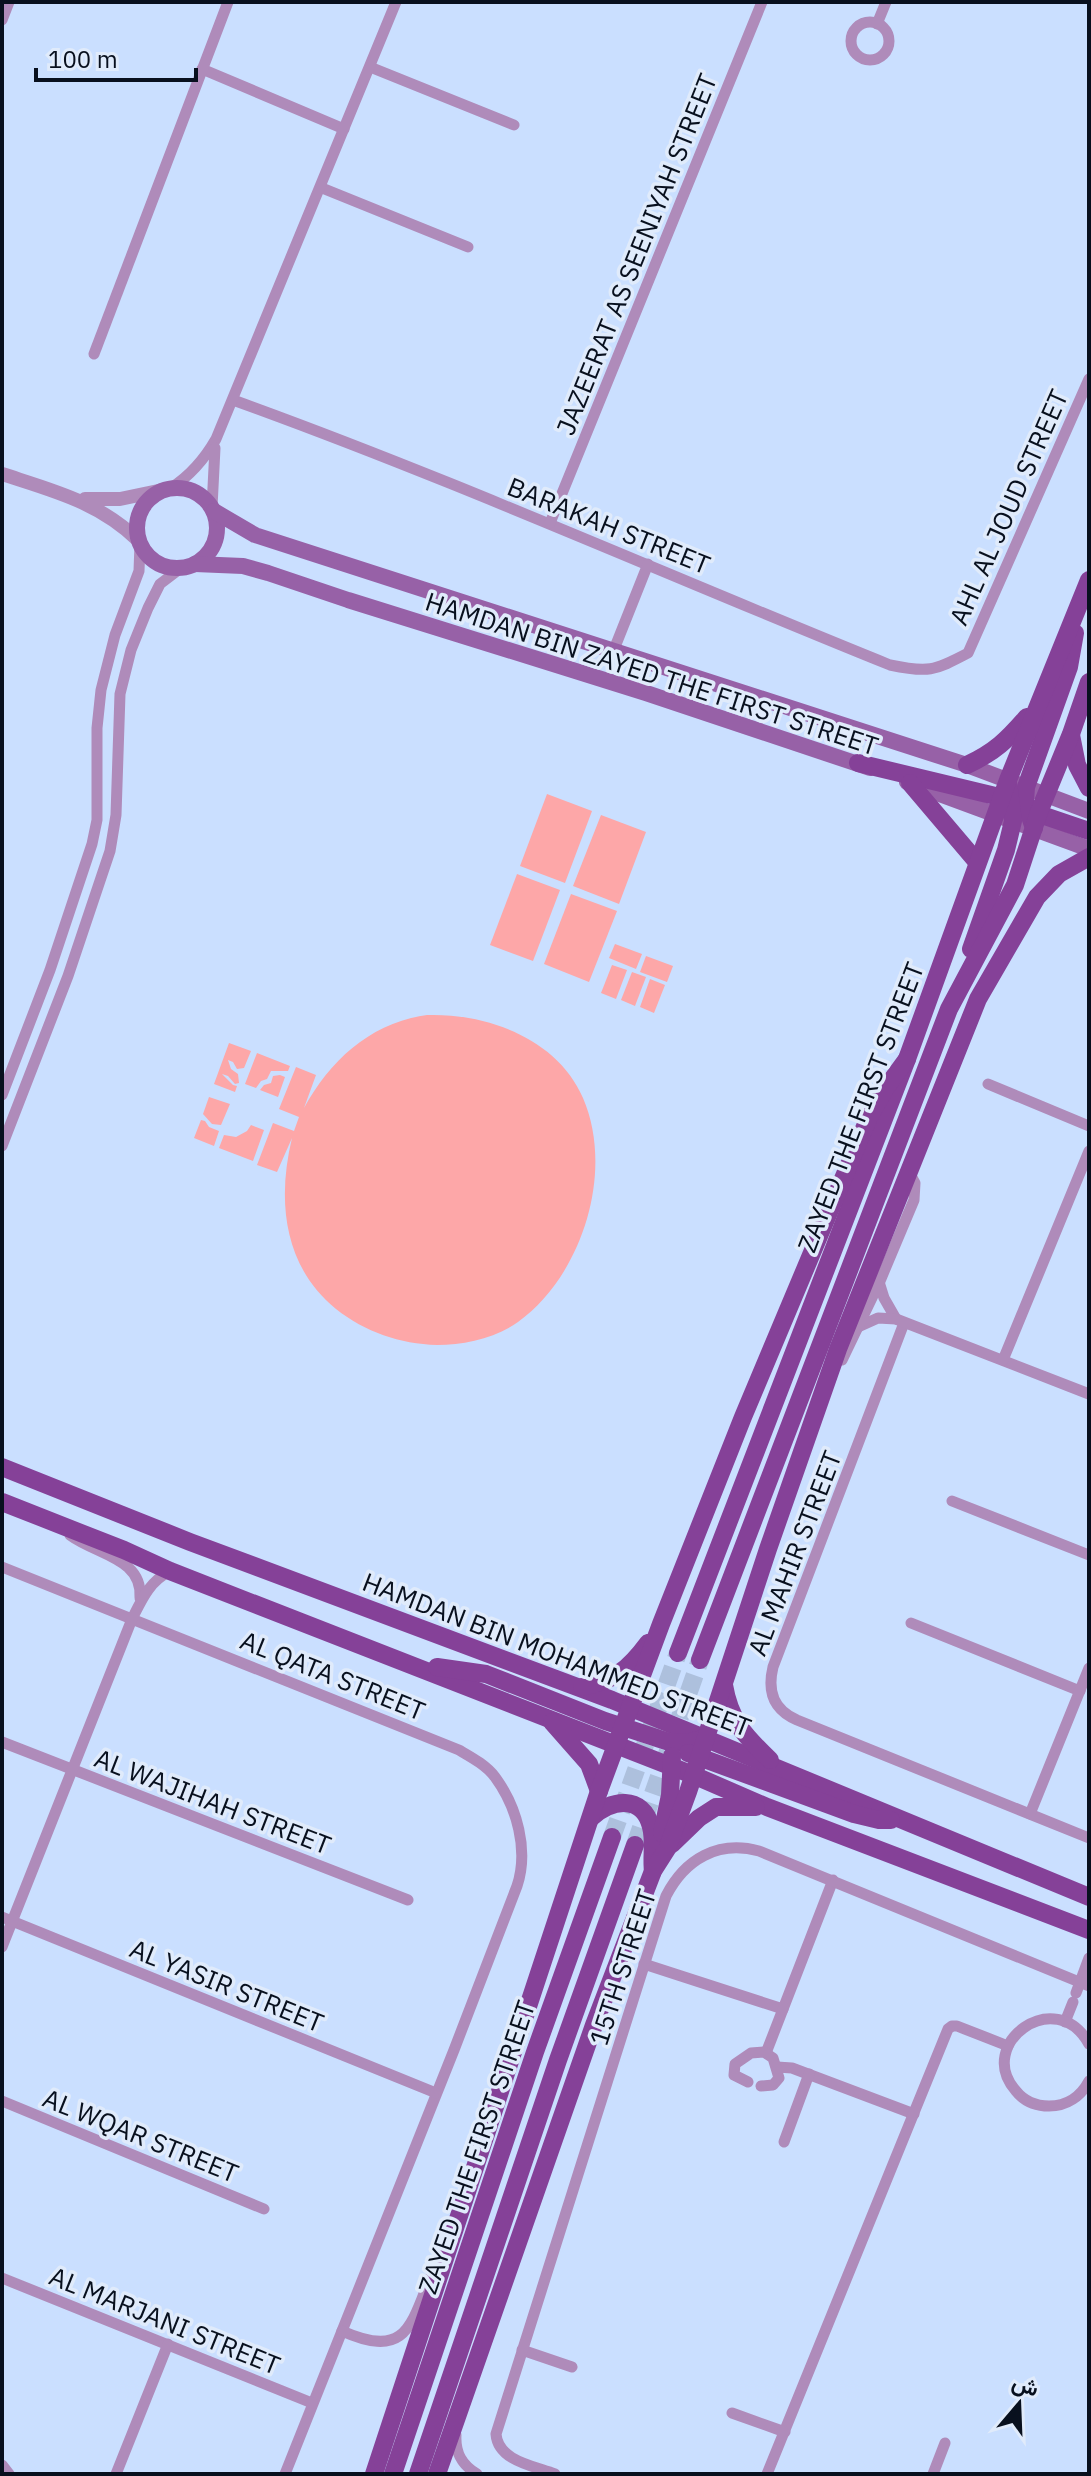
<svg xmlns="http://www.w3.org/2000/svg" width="1091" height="2476" viewBox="0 0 1091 2476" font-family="'IBM Plex Sans',Vazirmatn,sans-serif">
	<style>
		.green { fill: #fda7a8 }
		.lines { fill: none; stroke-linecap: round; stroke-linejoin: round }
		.primary-tunnel { stroke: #adc0dd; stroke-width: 18; stroke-dasharray: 18 9; stroke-linecap: butt }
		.minor { stroke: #af8bba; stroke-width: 11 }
		.tertiary { stroke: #af8bba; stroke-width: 14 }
		.secondary { stroke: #9761a7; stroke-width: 16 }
		.primary { stroke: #854198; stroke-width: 18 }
		.labels { text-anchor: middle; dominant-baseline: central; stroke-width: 7; stroke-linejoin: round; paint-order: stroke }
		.street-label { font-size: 26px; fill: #08101e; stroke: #e0ebfb }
	</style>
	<rect width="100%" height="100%" fill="#cadfff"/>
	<g class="green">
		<polygon points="547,794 592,811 565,883 520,866"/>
		<polygon points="601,815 646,832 619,904 573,886"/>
		<polygon points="517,874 560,890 533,961 490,945"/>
		<polygon points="571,894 617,911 589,982 544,964"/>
		<polygon points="615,944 642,954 636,969 609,958"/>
		<polygon points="646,956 673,966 667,982 640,972"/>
		<polygon points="612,965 627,970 616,999 601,993"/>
		<polygon points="632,972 646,977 635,1006 621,1000"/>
		<polygon points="650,979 665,985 654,1013 640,1007"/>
		<path d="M 427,1015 C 487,1013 558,1039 583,1098 C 615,1172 582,1276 518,1322 C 496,1338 464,1345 437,1345 C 400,1344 365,1332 336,1309 C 283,1266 277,1200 292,1138 L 277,1172 L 257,1165 L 273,1123 L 294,1131 L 299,1117 L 279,1109 L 296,1067 L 316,1075 L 304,1108 C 331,1059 371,1023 427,1015 Z"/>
		<polygon points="229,1043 251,1051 244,1068 237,1069 233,1062 228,1060 231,1069 238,1074 239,1083 235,1084 228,1076 222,1074 233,1085 237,1086 235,1092 214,1084"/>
		<polygon points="257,1053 290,1066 288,1071 271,1071 267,1079 261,1081 256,1088 245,1084"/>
		<polygon points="280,1075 285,1077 278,1097 260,1090 264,1085 271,1083 273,1076"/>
		<polygon points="209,1097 230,1104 221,1125 212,1124 203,1114"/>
		<polygon points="201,1120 205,1121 209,1127 219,1131 214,1146 194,1138"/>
		<polygon points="251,1125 264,1130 253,1161 219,1148 224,1135 236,1137 247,1131"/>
	</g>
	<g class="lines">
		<g class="primary-tunnel">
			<polyline points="612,1837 678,1653"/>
			<polyline points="635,1845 700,1660"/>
		</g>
		<g class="minor">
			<polyline points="2,20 9,2"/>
			<circle cx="870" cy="41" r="19"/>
			<polyline points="877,24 886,2"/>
			<polyline points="370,67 514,125"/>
			<polyline points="202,69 344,129"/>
			<polyline points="322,188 468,247"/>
			<polyline points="94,354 228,2"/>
			<path d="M 233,400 C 455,480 671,577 890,665 C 928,673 934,671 968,653 L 1089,379"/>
			<path d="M 171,488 C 191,475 204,460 216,439 L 396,2"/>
			<polyline points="212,507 215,448"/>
			<polyline points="550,523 762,2"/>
			<polyline points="613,652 648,564"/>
			<polyline points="988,1084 1089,1126"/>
			<polyline points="2,1095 50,970 92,844 97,820 97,728 101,690 115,635 139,571 140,544"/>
			<polyline points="2,1146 68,976 110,851 116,815 120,694 131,650 148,608 160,584 181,568"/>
			<polyline points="879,1282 884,1298 896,1319"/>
			<path d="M 904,1323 L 773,1667 C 767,1692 774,1710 797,1720 L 1089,1838"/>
			<polyline points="858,1327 878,1318 896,1319 1089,1394"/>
			<polyline points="842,1360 880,1281 914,1200 915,1183 908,1170"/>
			<polyline points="1003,1360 1089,1151"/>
			<polyline points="952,1501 1089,1555"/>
			<path d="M 70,1535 C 97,1555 143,1558 140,1598"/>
			<path d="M 2,1567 L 459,1750 C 471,1757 486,1765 495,1777 C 517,1807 529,1850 517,1886 L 454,2050 L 285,2474"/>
			<polyline points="911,1623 1080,1691"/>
			<polyline points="2,1742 408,1900"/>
			<polyline points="1030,1814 1089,1668"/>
			<polyline points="2,1917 436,2093"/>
			<path d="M 2,1947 L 132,1619 C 142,1599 149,1582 170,1571"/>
			<polyline points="644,1964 783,2009"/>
			<polyline points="1076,1993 1089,1958"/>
			<polyline points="1065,2022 1073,2002"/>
			<path d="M 1089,2044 C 1056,1984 974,2044 1016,2091 C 1024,2101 1036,2106 1049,2106 C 1067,2106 1081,2096 1089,2081"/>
			<polyline points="766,2053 833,1880"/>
			<polyline points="777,2067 792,2068 914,2114"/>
			<polyline points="748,2082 734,2075 735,2064 751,2053 764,2052 773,2058 779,2078 773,2085 761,2086"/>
			<polyline points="2,2101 264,2209"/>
			<polyline points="784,2142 809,2074"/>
			<polyline points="2,2278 312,2403"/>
			<path d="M 342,2331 C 407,2360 411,2325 432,2273"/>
			<polyline points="522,2350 572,2367"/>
			<polyline points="732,2413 785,2432"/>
			<path d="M 456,2435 C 455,2453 462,2465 477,2474"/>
			<polyline points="2,2465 9,2474"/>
			<polyline points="116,2474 168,2344"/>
			<path d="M 555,2474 C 534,2466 498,2461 496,2434 L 666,1896 C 685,1859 718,1840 759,1851 L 1089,1986"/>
			<polyline points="767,2474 948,2029 952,2026 957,2026 1008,2046"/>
			<polyline points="933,2474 945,2443"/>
		</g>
		<g class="tertiary">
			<path d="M 2,474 C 54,491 99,502 139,541"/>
			<polyline points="85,499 120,499 163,490"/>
		</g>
		<g class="secondary">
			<circle cx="177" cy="528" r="40"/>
			<polyline points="214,511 255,535 967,765 1089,811"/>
			<polyline points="195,564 243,566 268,573 348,600 646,693 870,768"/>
			<polyline points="907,782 1089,849"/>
		</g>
		<g class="primary">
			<polyline points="1071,735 1077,765 1089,788"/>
			<polyline points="858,763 1012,800"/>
			<path d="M 967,765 C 995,752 1007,740 1027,717"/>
			<polyline points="910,783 977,862"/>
			<polyline points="1027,810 1089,831"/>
			<polyline points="1034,828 1025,802 1026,787 1069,667 1075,633"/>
			<polyline points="971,949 1006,850 1013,821 1008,782"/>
			<polyline points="2,1467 190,1542 612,1700 1089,1897"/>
			<polyline points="2,1502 124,1550 170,1571 693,1775 767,1807 1089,1930"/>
			<polyline points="678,1653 907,1059 1008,780 1089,580"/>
			<polyline points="700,1660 949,1009 1015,885 1039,812 1071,734 1089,682"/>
			<polyline points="437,1667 486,1674 605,1721 669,1742 687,1743 705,1738"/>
			<path d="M 724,1685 C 730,1721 745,1736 770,1760"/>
			<path d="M 582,1687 C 615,1680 628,1670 648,1643"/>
			<polyline points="552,1722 589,1764 599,1791"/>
			<polyline points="688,1753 854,1814 879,1820 891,1820"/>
			<path d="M 591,1818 C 610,1799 643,1794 651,1827 C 655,1841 651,1857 653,1871"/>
			<polyline points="662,1833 670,1795 672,1756"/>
			<polyline points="672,1844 699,1818 716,1807 756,1807"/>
			<polyline points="374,2474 599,1791 661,1624 743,1417 869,1117 885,1089 907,1059"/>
			<polyline points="393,2474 535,2052 612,1837"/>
			<polyline points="418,2474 558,2060 635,1845"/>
			<polyline points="437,2474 594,2025 653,1871 667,1849 688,1792 768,1549 838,1349 978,999 1037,897 1059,874 1089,857"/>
		</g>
	</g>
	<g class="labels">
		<g class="street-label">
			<text transform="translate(636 254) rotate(-68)">JAZEERAT AS SEENIYAH STREET</text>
			<text transform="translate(1008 507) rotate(-66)">AHL AL JOUD STREET</text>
			<text transform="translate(609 525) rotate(22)">BARAKAH STREET</text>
			<text transform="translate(652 673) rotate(18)">HAMDAN BIN ZAYED THE FIRST STREET</text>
			<text transform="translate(860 1107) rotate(-69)">ZAYED THE FIRST STREET</text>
			<text transform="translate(794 1553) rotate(-69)">AL MAHIR STREET</text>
			<text transform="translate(557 1654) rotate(21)">HAMDAN BIN MOHAMMED STREET</text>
			<text transform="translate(333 1675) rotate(22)">AL QATA STREET</text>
			<text transform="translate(213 1801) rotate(21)">AL WAJIHAH STREET</text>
			<text transform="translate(622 1967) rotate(-72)">15TH STREET</text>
			<text transform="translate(227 1985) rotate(22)">AL YASIR STREET</text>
			<text transform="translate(141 2135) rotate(22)">AL WQAR STREET</text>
			<text transform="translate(476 2147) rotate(-71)">ZAYED THE FIRST STREET</text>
			<text transform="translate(165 2320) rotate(22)">AL MARJANI STREET</text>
		</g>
	</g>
	<rect width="1091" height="2476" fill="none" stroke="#08101e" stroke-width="8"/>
	<g transform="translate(1019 2404) rotate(19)" stroke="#e0ebfb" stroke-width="6" paint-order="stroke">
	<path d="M0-6L14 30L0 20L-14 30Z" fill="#08101e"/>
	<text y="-12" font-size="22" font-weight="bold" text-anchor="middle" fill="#08101e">ش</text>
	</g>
	<path d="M36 68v12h160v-12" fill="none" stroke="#08101e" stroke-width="4"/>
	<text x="48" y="68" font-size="24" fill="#08101e" stroke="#e0ebfb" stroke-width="6" paint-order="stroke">100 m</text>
</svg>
